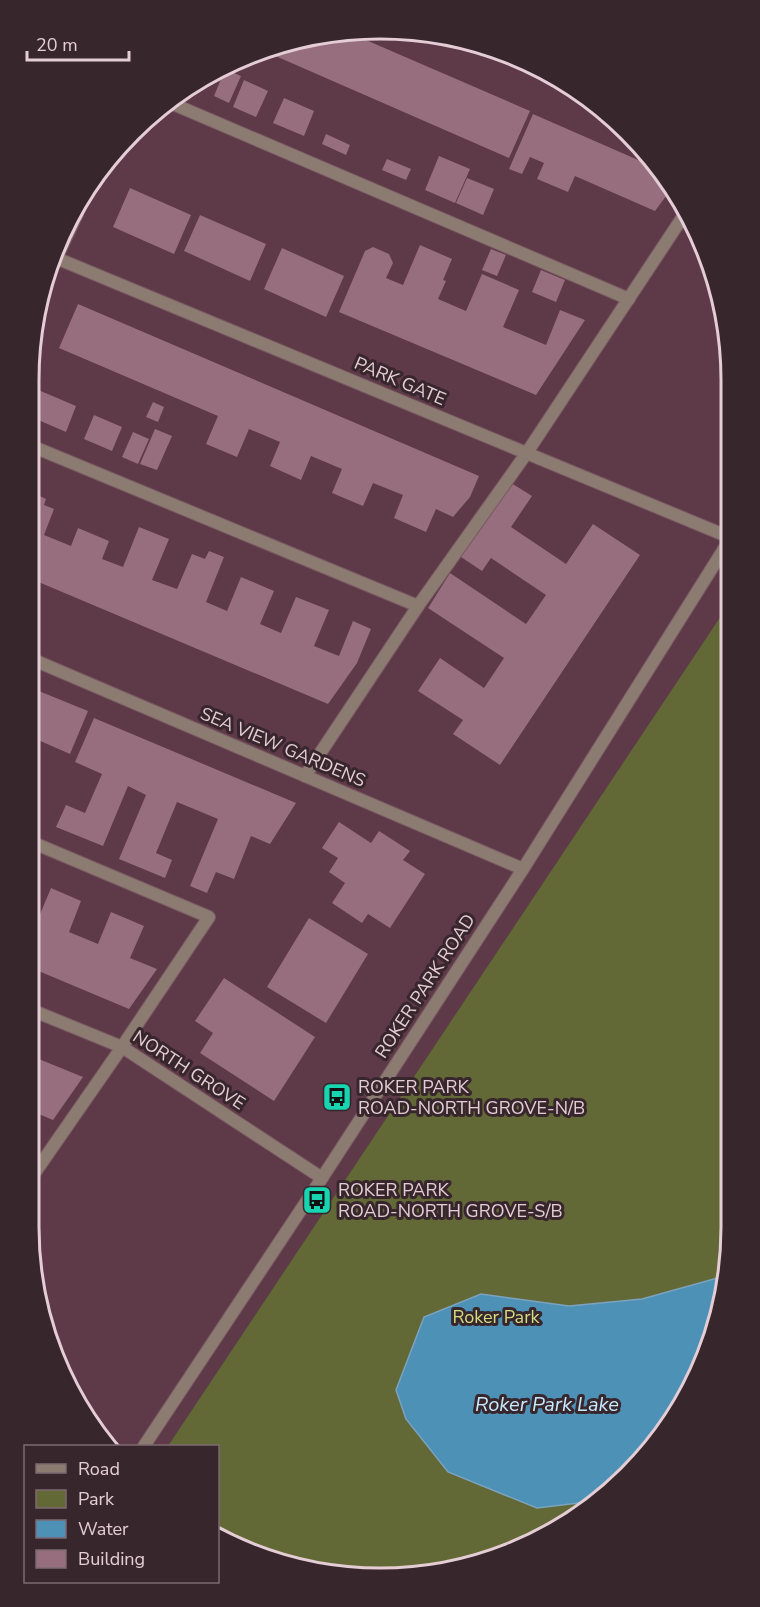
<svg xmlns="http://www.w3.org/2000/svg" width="760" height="1607" viewBox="0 0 760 1607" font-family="'Nunito Sans',sans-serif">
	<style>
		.green { fill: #636936 }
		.water { fill: #4e91b6; stroke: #7ba3bf; stroke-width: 1.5 }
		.building { fill: #976e7d }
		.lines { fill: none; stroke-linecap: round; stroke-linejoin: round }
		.service-casing { stroke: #795763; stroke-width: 14 }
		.minor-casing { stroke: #795763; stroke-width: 14 }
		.tertiary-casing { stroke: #795763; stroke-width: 14 }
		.service { stroke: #8b7b70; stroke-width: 12 }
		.minor { stroke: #8b7b70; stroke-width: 12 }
		.tertiary { stroke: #8b7b70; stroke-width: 12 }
		.labels { text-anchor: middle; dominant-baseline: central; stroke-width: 6; stroke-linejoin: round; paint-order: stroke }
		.street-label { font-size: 18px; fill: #e4cdd5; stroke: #38262d }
		.poi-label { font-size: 18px; fill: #e4cdd5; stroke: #38262d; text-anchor: start }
		.park-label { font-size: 18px; fill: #d2de81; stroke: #38262d }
		.water-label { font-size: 20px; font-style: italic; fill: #c6e9ff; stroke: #38262d }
		.rim { fill: none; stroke: #e4cdd5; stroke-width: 3 }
	</style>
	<rect width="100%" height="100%" fill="#5e3947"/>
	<polygon class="green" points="729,604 731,1227 705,1362 644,1459 536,1542 426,1576 311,1572 218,1533 218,1446 168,1446"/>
	<polygon class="water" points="721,1277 705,1362 644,1459 587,1502 537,1508 448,1472 406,1419 396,1390 424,1317 481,1294 569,1306 642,1299"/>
	<g class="building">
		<polygon points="352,34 530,111 509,158 264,51"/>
		<polygon points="225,69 241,76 229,103 214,96"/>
		<polygon points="244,80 268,91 256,117 233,107"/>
		<polygon points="284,98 314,111 304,136 273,123"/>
		<polygon points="533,114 661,170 672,188 655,211 575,176 568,192 537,179 544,163 530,157 522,174 509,169"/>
		<polygon points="326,134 350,145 346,155 322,144"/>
		<polygon points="439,156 470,169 455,203 425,190"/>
		<polygon points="387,159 411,169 406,180 382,170"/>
		<polygon points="467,178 494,189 483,215 456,203"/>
		<polygon points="130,188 191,215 174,254 113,227"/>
		<polygon points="200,215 266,244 250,281 184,251"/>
		<polygon points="420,245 452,259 443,280 446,281 438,299 466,311 482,274 519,290 503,327 546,345 560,310 585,320 536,395 339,312 365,251 373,247 389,254 393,263 386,278 403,285"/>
		<polygon points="282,248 344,276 326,317 264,289"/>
		<polygon points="491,249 506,255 497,276 482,270"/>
		<polygon points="541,270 565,280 556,302 532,292"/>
		<polygon points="78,304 479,476 470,497 453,517 436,509 426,532 394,518 403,495 373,483 363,506 332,493 342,469 311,456 301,480 270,466 280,442 249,429 237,457 206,444 218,416 59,348"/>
		<polygon points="36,389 76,406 66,432 29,416 29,406"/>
		<polygon points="153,402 164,407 158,422 146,417"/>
		<polygon points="94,415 122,427 112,451 84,439"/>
		<polygon points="155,429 172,436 157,470 140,464"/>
		<polygon points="133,432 149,439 138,464 122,457"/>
		<polygon points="508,481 532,496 511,527 566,564 593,524 640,555 500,765 453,734 463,720 418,691 440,658 484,688 504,658 428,608 450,573 526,624 546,595 491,558 482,571 458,555"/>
		<polygon points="31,492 46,499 44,505 54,509 44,535 71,546 78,528 109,541 102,559 123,567 139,527 169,539 152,580 177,589 192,554 205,559 209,551 224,557 206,602 227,611 241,577 274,591 260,624 281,633 296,597 329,610 314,646 339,656 353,621 371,629 357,663 328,704 29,578 29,499"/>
		<polygon points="29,687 88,711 70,754 29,736"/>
		<polygon points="94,718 296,803 270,844 251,836 234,879 216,872 207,893 190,886 218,819 177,802 156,853 172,860 165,878 119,859 146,795 128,786 103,846 56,827 66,805 85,813 102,774 75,762"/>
		<polygon points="339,822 371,843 379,831 410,851 403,860 425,874 390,928 368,914 362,923 332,903 345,883 329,872 338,858 322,848"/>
		<polygon points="51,888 81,901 69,932 98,944 111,912 144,926 130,958 157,969 129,1009 29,967 29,915 38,919"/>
		<polygon points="309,918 368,954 326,1023 267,987"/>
		<polygon points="224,978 315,1037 274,1101 200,1053 213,1033 195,1021"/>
		<polygon points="29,1055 83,1077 53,1120 29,1110"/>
	</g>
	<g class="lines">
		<g class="service-casing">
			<g id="service">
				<polyline points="173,104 629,299"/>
				<polyline points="29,445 418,606"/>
				<polyline points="305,776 418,606 526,454 686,212"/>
				<polyline points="29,1181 122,1047 209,917 29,841"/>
			</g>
		</g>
		<g class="minor-casing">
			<g id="minor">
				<polyline points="56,258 729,537"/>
				<polyline points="50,271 77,214"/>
				<polyline points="29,658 523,869"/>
				<polyline points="29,1009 122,1047 322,1178"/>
			</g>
		</g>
		<g class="tertiary-casing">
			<polyline id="tertiary" points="144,1446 322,1178 523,869 729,541"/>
		</g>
		<use href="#service" class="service"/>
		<use href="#minor" class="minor"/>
		<use href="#tertiary" class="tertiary"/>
	</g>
	<defs>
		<g id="bus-square" transform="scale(1.5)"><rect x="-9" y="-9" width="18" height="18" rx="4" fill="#18d5b2" stroke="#38262d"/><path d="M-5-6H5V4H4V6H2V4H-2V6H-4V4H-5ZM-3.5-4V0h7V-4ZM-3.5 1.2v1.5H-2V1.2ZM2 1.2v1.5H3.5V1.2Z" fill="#111"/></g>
	</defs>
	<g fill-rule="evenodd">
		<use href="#bus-square" x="337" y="1097"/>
		<use href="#bus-square" x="317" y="1200"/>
	</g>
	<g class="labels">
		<g class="street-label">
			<text transform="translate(400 381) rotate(23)">PARK GATE</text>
			<text transform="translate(283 747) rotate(23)">SEA VIEW GARDENS</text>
			<text transform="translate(425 986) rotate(-57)">ROKER PARK ROAD</text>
			<text transform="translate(189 1070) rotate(33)">NORTH GROVE</text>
		</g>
		<g class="poi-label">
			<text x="358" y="1087">ROKER PARK<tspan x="358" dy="21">ROAD-NORTH GROVE-N/B</tspan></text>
			<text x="338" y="1190">ROKER PARK<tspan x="338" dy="21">ROAD-NORTH GROVE-S/B</tspan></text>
		</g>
		<g class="park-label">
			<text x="496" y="1317">Roker Park</text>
		</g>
		<g class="water-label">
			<text x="547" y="1404">Roker Park Lake</text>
		</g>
	</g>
	<path d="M0 0H760V1607H0ZM380 39H380A341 341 0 0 1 721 380V1227A341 341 0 0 1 380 1568H380A341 341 0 0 1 39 1227V380A341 341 0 0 1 380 39Z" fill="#38262d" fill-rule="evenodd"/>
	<path class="rim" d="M380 39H380A341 341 0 0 1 721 380V1227A341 341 0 0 1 380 1568H380A341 341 0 0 1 39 1227V380A341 341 0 0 1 380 39Z"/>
	<rect x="24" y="1445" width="195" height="138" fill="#38262d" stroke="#7d6970" stroke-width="1.5"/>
	<rect x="36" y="1464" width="30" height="9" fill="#8b7b70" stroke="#7d6970" stroke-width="1.5"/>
	<text x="78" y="1475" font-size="18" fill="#e4cdd5">Road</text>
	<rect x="36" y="1490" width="30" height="18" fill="#636936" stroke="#7d6970" stroke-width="1.5"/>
	<text x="78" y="1505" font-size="18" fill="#e4cdd5">Park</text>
	<rect x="36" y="1520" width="30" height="18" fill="#4e91b6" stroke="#7d6970" stroke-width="1.5"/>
	<text x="78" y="1535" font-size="18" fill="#e4cdd5">Water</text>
	<rect x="36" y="1550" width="30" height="18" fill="#976e7d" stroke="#7d6970" stroke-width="1.5"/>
	<text x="78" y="1565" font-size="18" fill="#e4cdd5">Building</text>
	<path d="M27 51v9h102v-9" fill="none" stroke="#e4cdd5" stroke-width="3"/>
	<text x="36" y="51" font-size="18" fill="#e4cdd5" stroke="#38262d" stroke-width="4.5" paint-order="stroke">20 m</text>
</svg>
